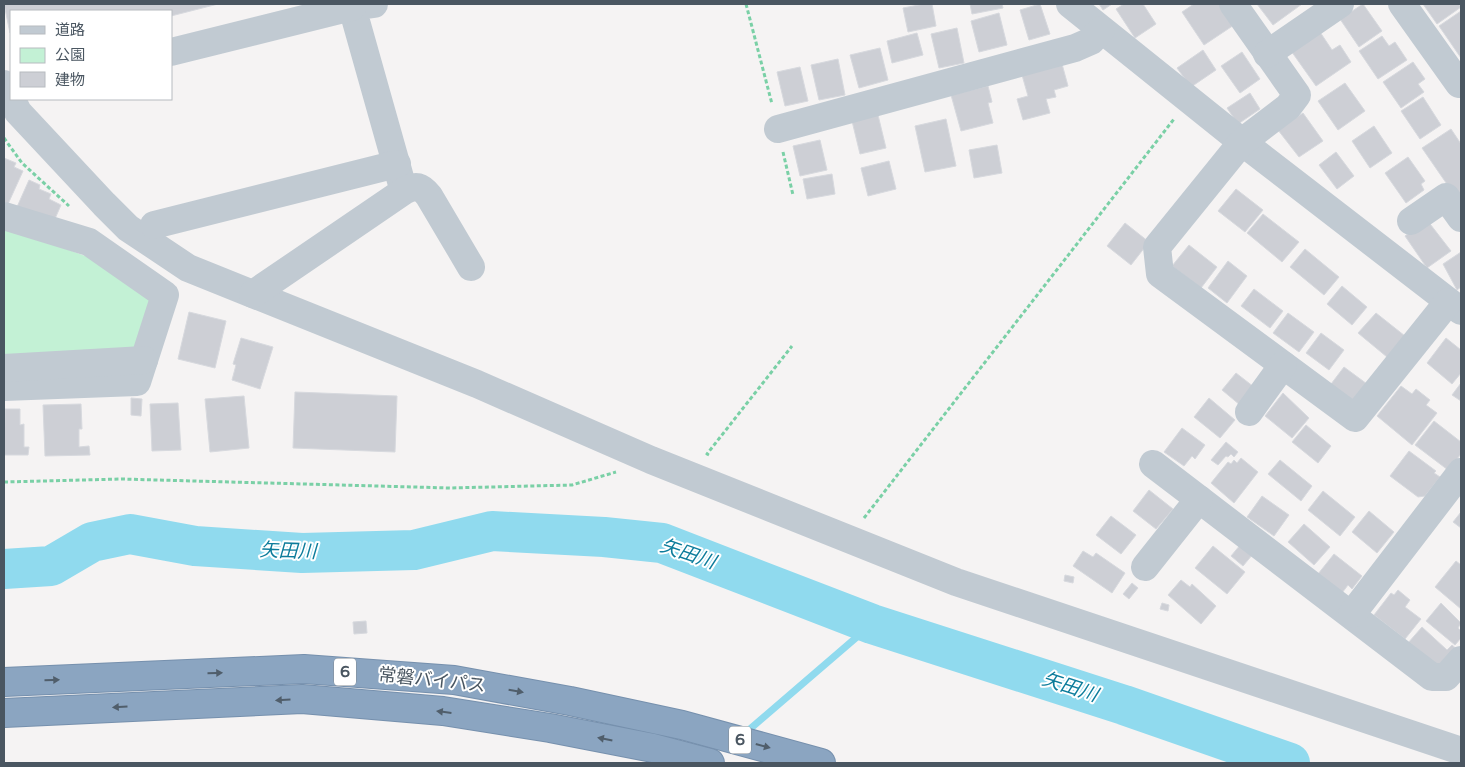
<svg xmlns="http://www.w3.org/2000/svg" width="1465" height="767" viewBox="0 0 1465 767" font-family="'Varela Round','Noto Sans JP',sans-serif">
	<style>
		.green { fill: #c3f1d5 }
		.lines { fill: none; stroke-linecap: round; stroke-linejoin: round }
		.stream { stroke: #90daee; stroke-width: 7 }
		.river { stroke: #90daee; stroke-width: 40 }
		.building { fill: #cdcfd5; stroke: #d7d9de }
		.highway-casing { stroke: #7690ad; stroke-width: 30 }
		.path { stroke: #7ad0a6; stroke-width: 3; stroke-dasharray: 4 2.5; stroke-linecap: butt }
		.minor { stroke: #c1cad2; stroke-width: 28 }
		.highway { stroke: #8ba5c1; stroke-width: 28 }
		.oneway { fill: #505e6b }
		.labels { text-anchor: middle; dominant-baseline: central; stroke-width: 4; stroke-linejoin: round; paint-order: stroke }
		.shield { fill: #fff; stroke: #808990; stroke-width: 1 }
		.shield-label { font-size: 16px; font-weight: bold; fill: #4a5661 }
		.street-label { font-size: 18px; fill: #4a5661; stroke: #fff }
		.water-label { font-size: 19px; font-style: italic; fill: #0c7c9b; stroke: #fff }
	</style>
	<rect width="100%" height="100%" fill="#f5f3f3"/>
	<polygon class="green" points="4,226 96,260 151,301 132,367 4,381"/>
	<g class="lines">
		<polyline class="stream" points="743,735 872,624"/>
		<polyline class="river" points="4,569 51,566 92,542 130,534 195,546 302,553 414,550 492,531 604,537 662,543 872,624 1124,705 1290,763"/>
	</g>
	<g class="building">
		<polygon points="4,4 218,4 171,16 171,11 11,11 10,33"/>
		<polygon points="924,4 932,4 936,26 908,32 903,8"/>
		<polygon points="970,4 1002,4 1003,8 972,14"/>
		<polygon points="1040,4 1050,34 1029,40 1020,10"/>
		<polygon points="1099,4 1112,4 1103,10"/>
		<polygon points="1124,4 1143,4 1156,24 1135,38 1116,9"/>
		<polygon points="1194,4 1220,4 1234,25 1204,45 1182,12"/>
		<polygon points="1257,4 1302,4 1273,25"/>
		<polygon points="1363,4 1382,31 1359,47 1340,19"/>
		<polygon points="1423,4 1459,4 1461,7 1437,24"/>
		<polygon points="1461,11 1461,58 1439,26"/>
		<polygon points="999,13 1007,45 979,52 971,21"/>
		<polygon points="957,28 964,63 939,68 931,34"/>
		<polygon points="1318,29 1332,50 1340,45 1351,62 1316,86 1289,48"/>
		<polygon points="917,33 923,55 892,63 887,41"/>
		<polygon points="1382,36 1389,46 1395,42 1407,60 1378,79 1359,51"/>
		<polygon points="880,48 888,80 859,88 850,55"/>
		<polygon points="1203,50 1216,70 1191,87 1177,68"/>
		<polygon points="1242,52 1260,79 1240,93 1221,66"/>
		<polygon points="838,59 845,95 819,100 811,65"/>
		<polygon points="1413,62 1425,79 1418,84 1424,92 1401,108 1383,82"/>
		<polygon points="1062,64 1068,86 1054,90 1056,97 1046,99 1050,113 1023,120 1017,99 1028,96 1022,75"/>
		<polygon points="800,67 808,101 785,106 777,72"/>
		<polygon points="1345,83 1365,111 1338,130 1318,101"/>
		<polygon points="988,86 992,102 988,103 993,123 961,131 951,95"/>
		<polygon points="1250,93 1260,109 1238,124 1227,108"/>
		<polygon points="1423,97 1441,125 1420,139 1401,111"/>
		<polygon points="1303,113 1323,141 1299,157 1278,130"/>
		<polygon points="878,115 886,148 860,154 852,121"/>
		<polygon points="946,119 956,166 925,172 915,126"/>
		<polygon points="1374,126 1392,153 1370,168 1352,141"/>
		<polygon points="1451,129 1461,144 1460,203 1422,148"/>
		<polygon points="820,140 827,170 800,176 793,146"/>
		<polygon points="997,145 1002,173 974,178 969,150"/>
		<polygon points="1336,152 1354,176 1337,189 1319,165"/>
		<polygon points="1408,157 1425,181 1421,184 1424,190 1406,203 1385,173"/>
		<polygon points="4,158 16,163 14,167 23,171 8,204 4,202"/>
		<polygon points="889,161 896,189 868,196 861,168"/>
		<polygon points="832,174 835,194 807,199 803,179"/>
		<polygon points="29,180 40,185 39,189 51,194 49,199 61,205 54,221 17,207"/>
		<polygon points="1236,189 1263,210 1245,232 1218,211"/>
		<polygon points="1263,214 1299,242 1282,262 1247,233"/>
		<polygon points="1427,220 1451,251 1427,268 1405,236"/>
		<polygon points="1125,223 1149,242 1131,265 1107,246"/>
		<polygon points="1189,245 1217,267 1201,288 1172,266"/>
		<polygon points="1305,249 1339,277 1324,295 1290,267"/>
		<polygon points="1461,252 1461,287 1457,290 1443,264"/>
		<polygon points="1228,261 1247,276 1227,303 1208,288"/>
		<polygon points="1342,286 1367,307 1352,325 1327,304"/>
		<polygon points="1254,289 1283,311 1270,328 1241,306"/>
		<polygon points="189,312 226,321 215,368 178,359"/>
		<polygon points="1288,313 1314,332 1299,352 1273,333"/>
		<polygon points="1376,313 1405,336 1387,357 1358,333"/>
		<polygon points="1321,333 1344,350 1329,370 1306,353"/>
		<polygon points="241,338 273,347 260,389 232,380 236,365 233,364"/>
		<polygon points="1446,338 1461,350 1461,373 1452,384 1427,363"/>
		<polygon points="1344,367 1367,384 1350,406 1328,388"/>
		<polygon points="1236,373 1254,387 1240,405 1222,390"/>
		<polygon points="1461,383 1461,401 1452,395"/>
		<polygon points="1401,386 1412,394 1416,389 1430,400 1426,405 1437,413 1412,445 1377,416"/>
		<polygon points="295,392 397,396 395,452 293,448"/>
		<polygon points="1283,393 1309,418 1292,438 1265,416"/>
		<polygon points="244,396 249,448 210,452 205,399"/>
		<polygon points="131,398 142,399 141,416 131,415"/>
		<polygon points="1209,398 1235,420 1220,438 1194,417"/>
		<polygon points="178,403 181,450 152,451 150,404"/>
		<polygon points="81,404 82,429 79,429 79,447 89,446 90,455 45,456 43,405"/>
		<polygon points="5,409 20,409 20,425 24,424 24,447 29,447 28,455 4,455"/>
		<polygon points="1434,421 1461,442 1461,454 1448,470 1415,445"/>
		<polygon points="1306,425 1331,446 1318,463 1292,442"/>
		<polygon points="1182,428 1205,445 1195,459 1192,456 1184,466 1164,452"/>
		<polygon points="1226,442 1238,452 1234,457 1231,454 1228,457 1226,456 1218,465 1211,460"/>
		<polygon points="1409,451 1436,471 1434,473 1440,477 1425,496 1418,497 1390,476"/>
		<polygon points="1241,458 1258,472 1234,503 1211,483 1228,462 1231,464 1234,460 1237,463"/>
		<polygon points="1280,460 1312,486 1301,501 1268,474"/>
		<polygon points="1149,490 1173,509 1156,529 1133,511"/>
		<polygon points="1323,491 1355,517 1340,536 1308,510"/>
		<polygon points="1262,496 1289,515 1274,536 1247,517"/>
		<polygon points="1369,511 1394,532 1377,553 1352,532"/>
		<polygon points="1461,512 1461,528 1453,522"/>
		<polygon points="1111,516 1136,535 1121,554 1096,535"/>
		<polygon points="1304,524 1330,547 1314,565 1288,542"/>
		<polygon points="1241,544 1253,554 1243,566 1231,556"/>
		<polygon points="1213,546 1245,572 1227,594 1195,568"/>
		<polygon points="1083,551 1093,557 1096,553 1125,573 1112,593 1073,566"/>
		<polygon points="1334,554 1362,576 1352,589 1348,585 1342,593 1318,574"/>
		<polygon points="1456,561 1461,565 1461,609 1435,587"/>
		<polygon points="1065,575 1074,577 1073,583 1064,581"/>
		<polygon points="1181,580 1190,587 1192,584 1216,606 1201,624 1168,595"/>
		<polygon points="1132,583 1138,588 1129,599 1123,594"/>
		<polygon points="1398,590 1410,600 1405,607 1421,619 1405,639 1374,615 1391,593 1394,595"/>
		<polygon points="1162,603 1169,605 1168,611 1160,609"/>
		<polygon points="1441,603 1461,623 1458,628 1461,631 1461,638 1455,645 1426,621"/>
		<polygon points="366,621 367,633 354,634 353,622"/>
		<polygon points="1422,627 1447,650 1452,645 1460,652 1436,668 1408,643"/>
	</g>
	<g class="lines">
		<g class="highway-casing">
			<g id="highway">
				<polyline points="4,682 304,669 454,680 570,701 682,725 821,763"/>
				<polyline points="4,713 302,699 443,711 550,728 653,748 710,763"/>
			</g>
		</g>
		<g class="path">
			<polyline points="746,4 772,104"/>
			<polyline points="4,138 22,163 69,206"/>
			<polyline points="783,152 793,195"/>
			<polyline points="709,455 707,454 792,346"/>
			<polyline points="4,482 121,479 450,488 572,485 616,472"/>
			<polyline points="864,518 1174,119"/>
		</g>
		<g class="minor">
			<polyline points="374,4 352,7 401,181"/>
			<polyline points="1070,4 1242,142 1461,311"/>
			<polyline points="1233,4 1297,95 1288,107 1242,142 1157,247 1160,274 1355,418 1448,302"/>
			<polyline points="1402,4 1459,84"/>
			<polyline points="171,52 352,7 352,4"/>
			<polyline points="1267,54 1340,4"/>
			<polyline points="4,84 18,112 104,204 128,228 188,268 477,384 651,460 956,582 1461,751"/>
			<polyline points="778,129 1075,48 1091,41 1101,30"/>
			<polyline points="4,216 89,242 165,295 137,382 4,387"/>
			<polyline points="1411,221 1446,197 1461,218"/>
			<polyline points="154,225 397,164"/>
			<path d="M 253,294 L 404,191 C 416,184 421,186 429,196 L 471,267"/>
			<polyline points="4,368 144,360"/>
			<polyline points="1249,412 1283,365"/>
			<polyline points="1153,464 1432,677 1446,677 1461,660"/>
			<polyline points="1145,567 1199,499"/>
			<polyline points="1352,614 1461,472"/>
		</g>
		<use href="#highway" class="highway"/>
	</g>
	<defs><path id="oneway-solid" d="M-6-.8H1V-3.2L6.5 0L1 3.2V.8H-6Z" transform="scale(1.25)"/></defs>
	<g class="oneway">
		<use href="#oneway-solid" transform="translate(215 673) rotate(-2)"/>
		<use href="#oneway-solid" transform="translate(52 680) rotate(-2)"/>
		<use href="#oneway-solid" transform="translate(516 691) rotate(10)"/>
		<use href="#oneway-solid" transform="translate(283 700) rotate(177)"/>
		<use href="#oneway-solid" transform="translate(120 707) rotate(177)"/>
		<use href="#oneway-solid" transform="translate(444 712) rotate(-173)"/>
		<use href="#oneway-solid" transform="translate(605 739) rotate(-169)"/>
		<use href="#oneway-solid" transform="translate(763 746) rotate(15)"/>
	</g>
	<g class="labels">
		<g class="shield">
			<rect x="334" y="658.5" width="22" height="27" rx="4"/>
			<rect x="729" y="726.5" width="22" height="27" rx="4"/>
		</g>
		<g class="shield-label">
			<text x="345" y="672">6</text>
			<text x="740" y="740">6</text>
		</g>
		<g class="street-label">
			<text transform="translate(432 680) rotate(6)">常磐バイパス</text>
		</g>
		<g class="water-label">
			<text transform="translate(288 551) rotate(2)">矢田川</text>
			<text transform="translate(688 554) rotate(19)">矢田川</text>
			<text transform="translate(1070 687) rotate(18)">矢田川</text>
		</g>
	</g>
	<rect width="1465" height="767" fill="none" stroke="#4a5661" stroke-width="10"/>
	<rect x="10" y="10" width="162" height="90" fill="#ffffff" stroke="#b7bbc0"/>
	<rect x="20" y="26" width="25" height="8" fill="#c1cad2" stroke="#b7bbc0"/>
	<text x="55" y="35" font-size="15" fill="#4a5661">道路</text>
	<rect x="20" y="48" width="25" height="15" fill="#c3f1d5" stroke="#b7bbc0"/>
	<text x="55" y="60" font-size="15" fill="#4a5661">公園</text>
	<rect x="20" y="72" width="25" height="15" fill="#cdcfd5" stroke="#b7bbc0"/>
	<text x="55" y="85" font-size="15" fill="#4a5661">建物</text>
</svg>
